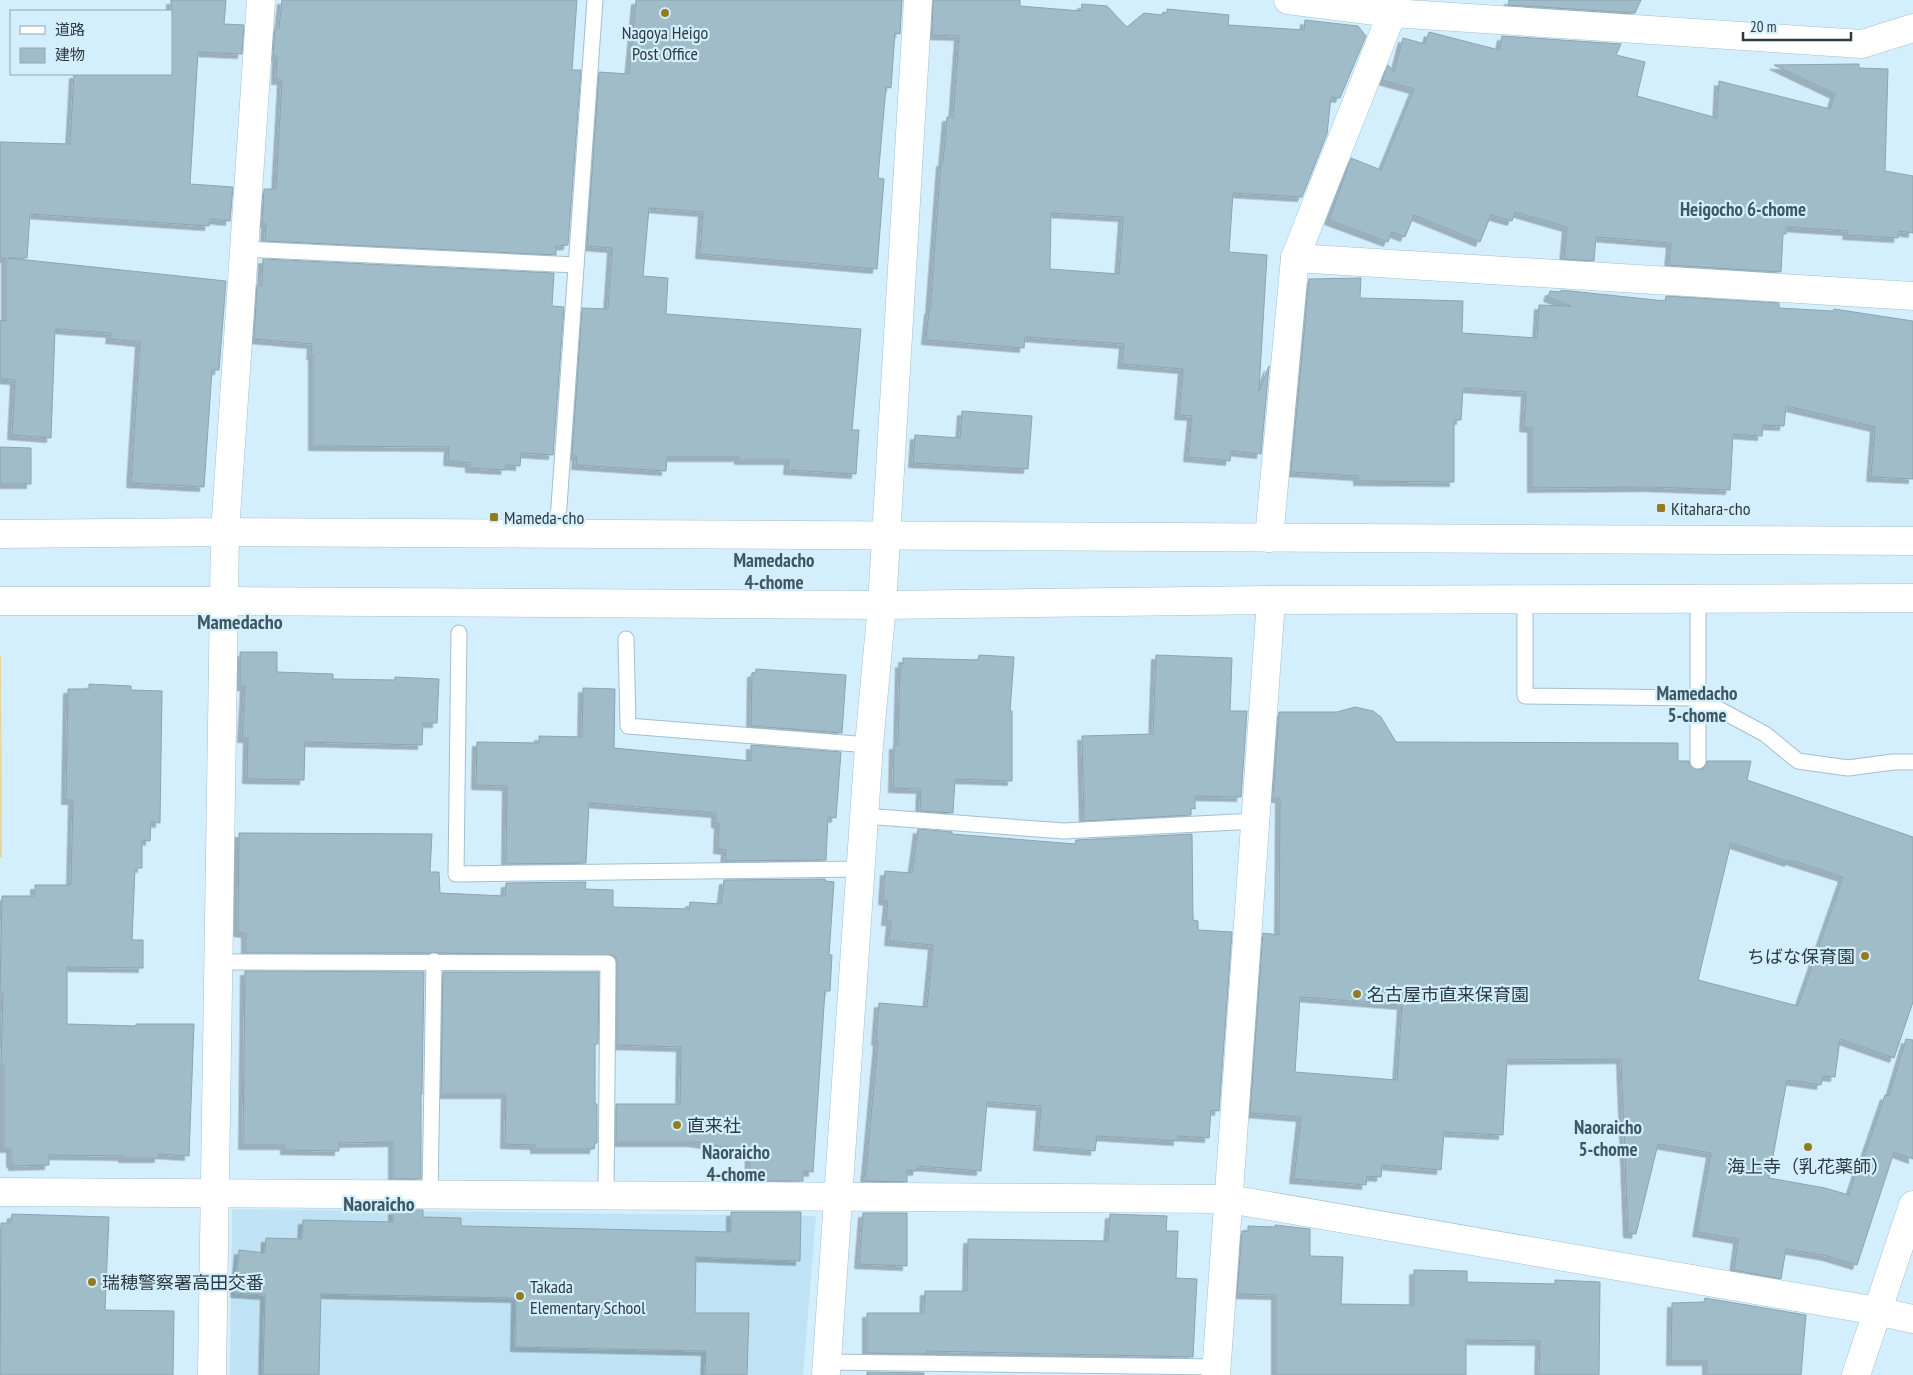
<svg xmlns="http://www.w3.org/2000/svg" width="1913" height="1375" viewBox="0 0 1913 1375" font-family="'PT Sans Narrow','Noto Sans JP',sans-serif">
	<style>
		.built { fill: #bfe3f4 }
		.green { fill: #e9d596 }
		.building { fill: #a1bcc9; stroke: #8aa4b1; fill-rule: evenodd; filter: url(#shadow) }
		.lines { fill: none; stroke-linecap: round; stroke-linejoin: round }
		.lane-casing { stroke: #a4bfcd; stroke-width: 17 }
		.street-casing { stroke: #a4bfcd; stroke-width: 29 }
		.secondary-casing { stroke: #a4bfcd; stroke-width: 29 }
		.lane { stroke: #fff; stroke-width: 15 }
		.street { stroke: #fff; stroke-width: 28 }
		.secondary { stroke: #fff; stroke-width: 28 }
		.poi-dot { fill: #947b22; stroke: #d3effd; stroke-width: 2 }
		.labels { text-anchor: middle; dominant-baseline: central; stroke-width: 4.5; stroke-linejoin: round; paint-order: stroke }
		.poi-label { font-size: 18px; fill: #2f3a40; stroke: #d3effd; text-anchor: start }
		.neighbourhood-label { font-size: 19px; font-weight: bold; fill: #3f5763; stroke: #d3effd }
		.quarter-label { font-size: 20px; font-weight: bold; fill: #3f5763; stroke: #d3effd }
	</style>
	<defs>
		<filter id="shadow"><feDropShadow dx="-4.5" dy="4.5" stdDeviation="0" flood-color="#0004"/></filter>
	</defs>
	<rect width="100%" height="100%" fill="#d3effd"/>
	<polygon class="built" points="232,1209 816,1216 803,1375 230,1375"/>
	<polygon class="green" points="0,656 1,656 2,857 0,857"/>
	<g class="building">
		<polygon points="171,0 226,0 224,24 244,25 242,54 198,52 190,184 233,187 230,221 210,219 209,226 30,214 27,258 8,258 226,281 219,370 212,370 204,487 131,483 140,342 110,339 111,333 55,329 51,438 12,435 15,380 0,379 0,320 6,321 6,258 0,258 0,142 70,144 74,74 171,74"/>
		<polygon points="282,0 577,0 572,70 581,70 568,245 556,246 556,255 265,241 266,224 262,223 264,189 276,189 282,80 276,80 277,56 273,56 275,28 279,28"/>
		<polygon points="636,0 902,0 900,34 895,33 891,88 886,87 878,178 884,179 877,269 700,254 703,212 649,208 643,276 668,278 666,314 861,329 852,430 859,430 856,474 788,470 789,460 739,460 739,457 667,457 666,471 576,465 577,456 572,456 582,308 608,309 612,248 587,246 599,72 629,74"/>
		<path d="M 933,0 L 1020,0 L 1020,6 L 1081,11 L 1082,4 L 1107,6 L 1127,27 L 1144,13 L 1162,15 L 1163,12 L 1167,13 L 1167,9 L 1229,15 L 1228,25 L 1304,30 L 1305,20 L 1358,26 L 1366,36 L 1340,98 L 1331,97 L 1327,134 L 1302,197 L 1233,193 L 1229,252 L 1267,255 L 1259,391 L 1269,366 L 1261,454 L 1231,451 L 1230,461 L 1188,457 L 1192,416 L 1179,415 L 1183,369 L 1122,364 L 1124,344 L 1025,337 L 1024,348 L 926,340 L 929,310 L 930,310 L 941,162 L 943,162 L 947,117 L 953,117 L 959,36 L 932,35 ZM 1051,213 L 1123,217 L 1119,274 L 1050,269 Z"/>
		<polygon points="1509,0 1641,0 1635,13 1508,5"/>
		<polygon points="1429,32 1499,50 1502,36 1621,44 1616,55 1645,62 1637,96 1717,118 1719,81 1830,109 1835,94 1774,65 1859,64 1859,68 1888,69 1885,171 1913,176 1913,233 1899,231 1898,238 1847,235 1848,231 1786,227 1786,234 1783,234 1781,272 1669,265 1671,243 1596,237 1594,261 1564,259 1567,227 1515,212 1512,221 1491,215 1480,242 1414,215 1405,237 1392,232 1388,242 1329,220 1351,158 1381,170 1414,89 1382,80 1388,65 1394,72 1403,38 1425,44"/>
		<polygon points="263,259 554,273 552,306 564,307 553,455 521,453 520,466 506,465 505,470 470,468 470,463 448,461 449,447 313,446 313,355 311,355 312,344 254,339 257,285 262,285"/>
		<polygon points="1361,278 1360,298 1463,301 1462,333 1537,338 1539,305 1571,306 1548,297 1550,291 1561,292 1561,290 1665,301 1666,296 1779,303 1779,308 1833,311 1834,309 1913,321 1913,479 1871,477 1875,427 1786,406 1784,426 1763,425 1762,436 1733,434 1730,490 1650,487 1532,488 1532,428 1524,427 1526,392 1463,388 1461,420 1454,420 1454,482 1358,481 1358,476 1291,472 1309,279"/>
		<polygon points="962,411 1032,416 1028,469 913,463 915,435 960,438"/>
		<polygon points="0,447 31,448 31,484 0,484"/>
		<polygon points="240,652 277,652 277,672 333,674 333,679 395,680 395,677 439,679 437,723 423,723 422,745 305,742 304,780 247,779 248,738 242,738 245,686 240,686"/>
		<polygon points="979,655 1014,657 1010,711 1012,711 1012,781 955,779 953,813 920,811 921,789 893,788 894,745 898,745 900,663 903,664 903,658 978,660"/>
		<polygon points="1156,655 1232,658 1230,711 1247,711 1241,797 1195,796 1195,809 1191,808 1191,815 1084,821 1082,736 1153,734"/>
		<polygon points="756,669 846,675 842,733 751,726 752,673 756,672"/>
		<polygon points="89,684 131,686 131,690 162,691 160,823 151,822 150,841 142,840 142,868 135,868 132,940 143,940 143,968 67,967 67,1024 136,1026 136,1024 194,1024 189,1156 159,1154 159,1158 123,1158 123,1156 49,1155 49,1165 13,1166 13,1163 11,1163 11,1148 4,1148 4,1065 1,1065 3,993 0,993 2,896 35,896 35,885 70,885 71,882 73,800 66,800 68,689 89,689"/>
		<polygon points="583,688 615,689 614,748 751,761 751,745 841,752 836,818 828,817 826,860 725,861 726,850 718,849 719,824 716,823 716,813 589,803 586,863 506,864 507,786 476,785 477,742 539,743 539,736 582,737"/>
		<path d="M 1355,707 L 1373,711 L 1381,717 L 1396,742 L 1678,743 L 1678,761 L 1689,761 L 1690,766 L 1694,769 L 1703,769 L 1707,761 L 1751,761 L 1747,780 L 1913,837 L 1913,1002 L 1894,1058 L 1840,1039 L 1835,1077 L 1823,1076 L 1821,1085 L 1787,1080 L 1769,1178 L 1825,1188 L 1849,1195 L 1860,1161 L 1862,1162 L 1885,1095 L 1889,1096 L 1906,1039 L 1913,1040 L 1913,1159 L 1894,1152 L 1857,1265 L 1827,1256 L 1786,1249 L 1781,1279 L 1734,1270 L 1738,1239 L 1697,1232 L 1711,1153 L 1658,1144 L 1636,1234 L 1628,1233 L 1621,1059 L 1507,1060 L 1503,1135 L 1444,1132 L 1441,1170 L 1382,1165 L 1381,1177 L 1367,1176 L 1366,1185 L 1294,1179 L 1301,1117 L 1250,1113 L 1263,933 L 1279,935 L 1280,798 L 1273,798 L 1279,712 L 1337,712 ZM 1731,843 L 1789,862 L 1790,860 L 1843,877 L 1798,1006 L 1698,980 ZM 1300,997 L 1402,1005 L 1397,1080 L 1295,1072 Z"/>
		<polygon points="918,829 952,832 952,834 1075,844 1076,840 1192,834 1193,920 1198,921 1198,930 1232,932 1219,1111 1211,1110 1209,1138 1178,1136 1178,1141 1097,1136 1095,1151 1038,1146 1041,1106 987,1102 981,1171 918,1166 917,1171 907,1170 907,1182 865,1181 878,1041 876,1041 879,1003 927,1007 933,945 889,941 891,921 886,921 888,901 883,900 885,871 912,873"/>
		<polygon points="239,833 432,834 430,872 439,872 440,893 505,896 506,883 586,882 585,889 613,890 613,907 689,909 690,902 721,904 724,880 825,879 825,881 834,882 829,955 832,955 830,991 825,991 813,1172 803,1171 803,1181 749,1181 750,1150 692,1142 616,1142 616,1104 680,1104 681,1047 617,1045 617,963 616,958 612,955 439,953 434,952 429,953 246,953 246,933 238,932"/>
		<polygon points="245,971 424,972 422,1094 421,1094 421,1179 393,1179 393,1142 339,1143 339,1151 285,1150 285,1145 243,1145"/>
		<polygon points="443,972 599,972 598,1044 595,1044 595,1104 597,1104 597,1143 595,1143 594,1149 535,1149 535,1145 505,1144 506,1094 441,1094"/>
		<polygon points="393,1210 423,1210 423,1217 461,1218 461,1226 731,1232 731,1212 801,1212 800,1261 696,1257 695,1313 749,1313 747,1375 705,1375 706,1351 515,1347 516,1298 321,1294 319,1375 263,1375 265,1295 235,1293 239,1250 265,1253 266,1238 302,1239 303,1220 393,1222"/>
		<polygon points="863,1213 907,1213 907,1266 859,1264"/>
		<polygon points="12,1214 109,1217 105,1310 174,1311 173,1375 0,1375 1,1223 11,1223"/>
		<polygon points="1110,1214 1167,1216 1166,1231 1178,1231 1176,1278 1197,1279 1193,1357 927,1351 925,1354 867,1353 867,1313 924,1313 925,1291 967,1291 968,1239 1108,1241"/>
		<polygon points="1275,1225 1310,1229 1310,1256 1343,1257 1341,1304 1414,1305 1414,1270 1467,1271 1467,1282 1555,1284 1555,1280 1600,1282 1599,1375 1539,1375 1540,1341 1466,1340 1466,1375 1276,1375 1276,1295 1237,1294 1242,1231 1248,1231 1248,1226 1275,1227"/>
		<polygon points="1705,1298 1806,1315 1801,1375 1707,1375 1707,1361 1671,1361 1672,1303 1704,1302"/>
		<polygon points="867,1372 924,1373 924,1375 867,1375"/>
	</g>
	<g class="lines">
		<g class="lane-casing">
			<g id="lane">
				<polyline points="244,249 576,265"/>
				<polyline points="557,534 595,0"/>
				<polyline points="1525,599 1525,696 1698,698 1698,599"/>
				<polyline points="459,633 456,874 860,869"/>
				<polyline points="626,639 628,726 869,745"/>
				<polyline points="1698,761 1698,698 1765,734 1798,761 1848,768 1893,762 1913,762"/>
				<polyline points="864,816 1064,831 1255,821"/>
				<polyline points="219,962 608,963 606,1196"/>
				<polyline points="430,1195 434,961"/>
				<polyline points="827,1362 1217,1367"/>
			</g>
		</g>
		<g class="street-casing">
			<g id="street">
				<polyline points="1288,0 1392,13 1862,44 1913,28"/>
				<polyline points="1295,258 1913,296"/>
				<polyline points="1269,538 1295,258 1392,13"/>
				<polyline points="0,1192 1229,1199 1877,1311 1913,1319"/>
				<polyline points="212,1375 225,532 261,0"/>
				<polyline points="826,1375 869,745 882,605 918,0"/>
				<polyline points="1216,1375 1271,600"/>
				<polyline points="1856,1375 1913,1205"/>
			</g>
		</g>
		<g class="secondary-casing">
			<g id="secondary">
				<polyline points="0,534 225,532 1913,541"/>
				<polyline points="0,601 223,601 882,605 1271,600 1913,598"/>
			</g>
		</g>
		<use href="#lane" class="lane"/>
		<use href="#street" class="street"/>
		<use href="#secondary" class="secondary"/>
	</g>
	<g class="poi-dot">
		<circle cx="665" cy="13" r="5"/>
		<rect x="1656" y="503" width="10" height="10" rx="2.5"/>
		<rect x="489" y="512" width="10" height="10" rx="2.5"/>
		<circle cx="1865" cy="956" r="5"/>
		<circle cx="1357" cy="994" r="5"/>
		<circle cx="677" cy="1125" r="5"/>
		<circle cx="1808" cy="1147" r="5"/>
		<circle cx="92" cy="1282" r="5"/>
		<circle cx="520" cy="1296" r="5"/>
	</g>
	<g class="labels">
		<g class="poi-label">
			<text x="665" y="32" text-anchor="middle">Nagoya Heigo<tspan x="665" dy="21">Post Office</tspan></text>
			<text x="1671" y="508">Kitahara-cho</text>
			<text x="504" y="517">Mameda-cho</text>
			<text x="1855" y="956" text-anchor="end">ちばな保育園</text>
			<text x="1367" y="994">名古屋市直来保育園</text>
			<text x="687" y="1125">直来社</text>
			<text x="1808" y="1166" text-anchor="middle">海上寺（乳花薬師）</text>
			<text x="102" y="1282">瑞穂警察署高田交番</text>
			<text x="530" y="1286">Takada<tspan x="530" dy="21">Elementary School</tspan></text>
		</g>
		<g class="neighbourhood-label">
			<text x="1743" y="209">Heigocho 6-chome</text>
			<text x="774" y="560">Mamedacho<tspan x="774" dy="22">4-chome</tspan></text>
			<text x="1697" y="693">Mamedacho<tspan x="1697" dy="22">5-chome</tspan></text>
			<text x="1608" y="1127">Naoraicho<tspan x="1608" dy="22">5-chome</tspan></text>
			<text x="736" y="1152">Naoraicho<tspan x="736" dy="22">4-chome</tspan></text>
		</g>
		<g class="quarter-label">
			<text x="240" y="622">Mamedacho</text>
			<text x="379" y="1204">Naoraicho</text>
		</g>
	</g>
	<rect x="10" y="10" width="162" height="65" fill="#d3effd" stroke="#91a7b1"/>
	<rect x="20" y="26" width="25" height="8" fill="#ffffff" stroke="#91a7b1"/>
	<text x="55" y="35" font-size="15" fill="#2f3a40">道路</text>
	<rect x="20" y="48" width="25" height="15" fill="#a1bcc9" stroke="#91a7b1"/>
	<text x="55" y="60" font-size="15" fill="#2f3a40">建物</text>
	<path d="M1743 32v8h108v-8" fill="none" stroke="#2f3a40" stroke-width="2.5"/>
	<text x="1750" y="32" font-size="15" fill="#2f3a40" stroke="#d3effd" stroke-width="4" paint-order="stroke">20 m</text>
</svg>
